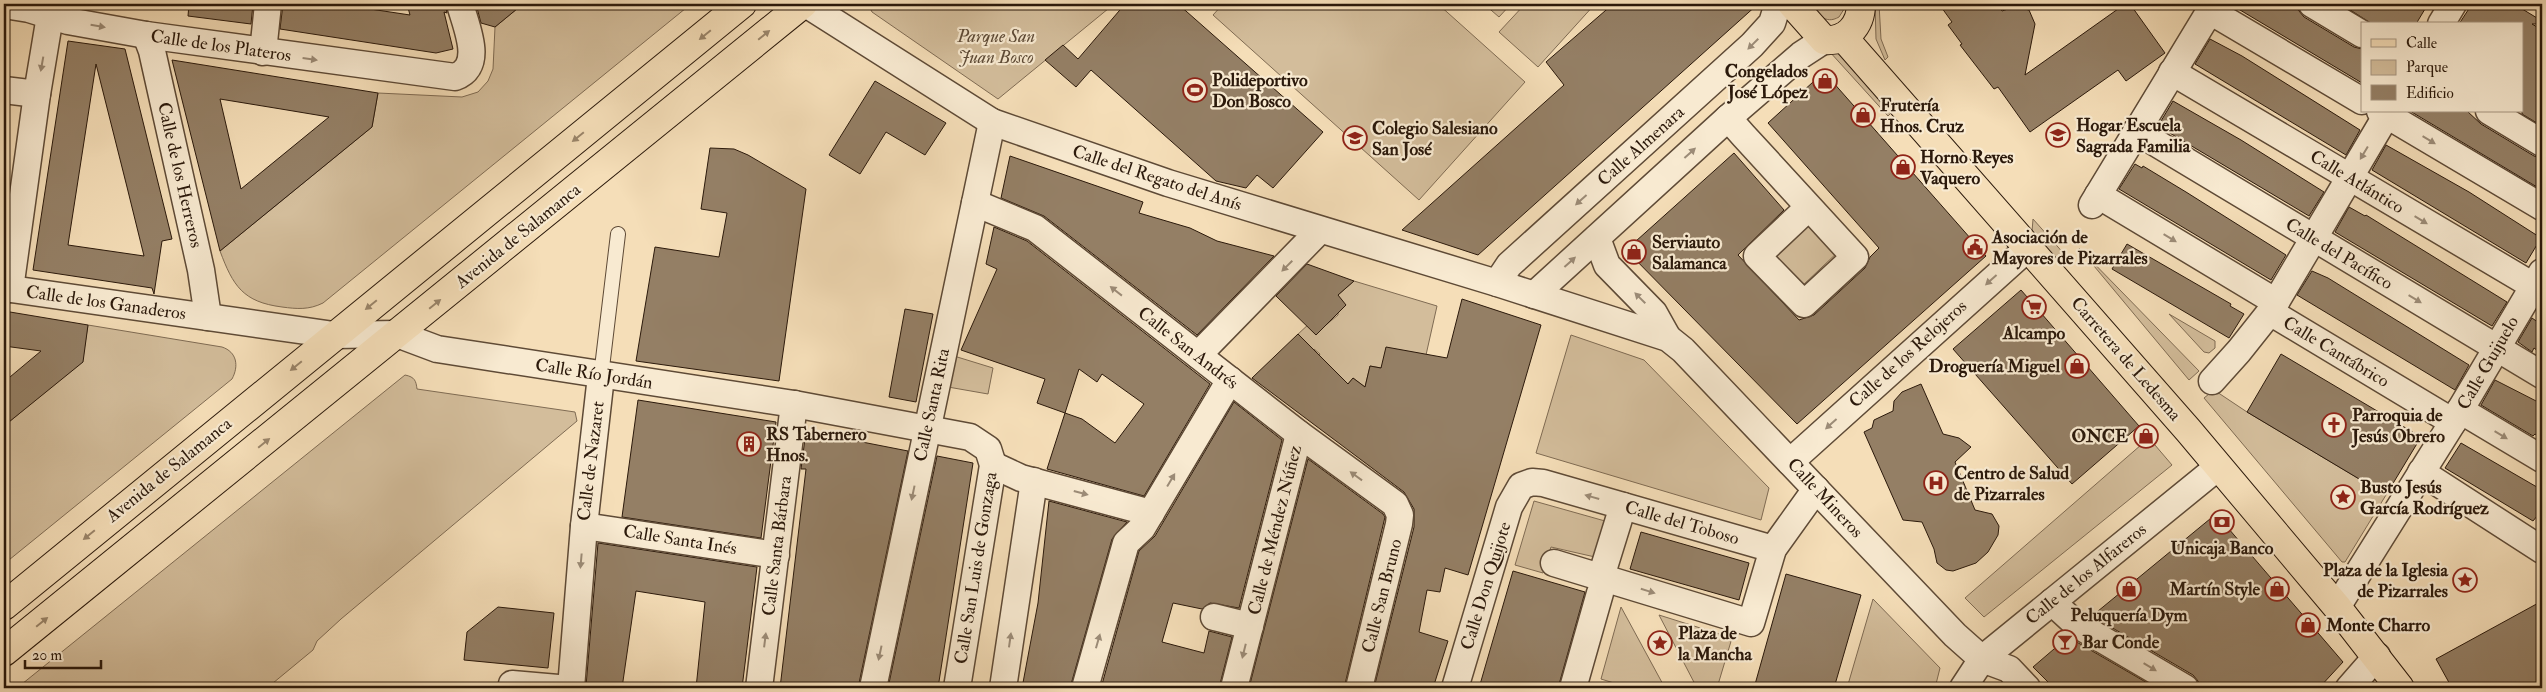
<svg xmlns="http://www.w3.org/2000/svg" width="2546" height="692" viewBox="0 0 2546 692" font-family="'IM FELL Double Pica',serif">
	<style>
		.green { fill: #d3bd9b; stroke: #7f6b53 }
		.building { fill: #947f65; stroke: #2b190b; fill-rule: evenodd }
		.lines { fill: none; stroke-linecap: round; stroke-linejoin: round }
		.lane-casing { stroke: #5e4a36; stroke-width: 16 }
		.street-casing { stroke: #5e4a36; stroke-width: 29 }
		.primary-casing { stroke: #2b190b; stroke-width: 30 }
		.highway-casing { stroke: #2b190b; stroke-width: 30 }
		.lane { stroke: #f8ead1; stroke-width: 14 }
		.street { stroke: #f8ead1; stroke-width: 26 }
		.primary { stroke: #f5deb8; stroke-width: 28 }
		.highway { stroke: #f5deb8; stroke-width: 28 }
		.oneway { fill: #9c8c78 }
		.oneway2 { fill: #9a856a }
		.labels { text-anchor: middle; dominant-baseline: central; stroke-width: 4.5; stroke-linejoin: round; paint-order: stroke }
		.park-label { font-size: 18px; font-style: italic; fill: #5d4a36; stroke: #f8ead1 }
		.street-label { font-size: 18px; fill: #2b190b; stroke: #f8ead1 }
		.poi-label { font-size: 18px; font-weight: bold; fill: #2b190b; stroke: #f8ead1; text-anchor: start }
	</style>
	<rect width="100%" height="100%" fill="#f5deb8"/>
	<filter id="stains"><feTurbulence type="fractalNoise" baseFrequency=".004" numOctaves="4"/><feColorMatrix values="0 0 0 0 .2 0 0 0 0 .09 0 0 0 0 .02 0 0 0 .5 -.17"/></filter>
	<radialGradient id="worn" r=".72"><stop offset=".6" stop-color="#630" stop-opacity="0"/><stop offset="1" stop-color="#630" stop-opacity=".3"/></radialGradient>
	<g class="green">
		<path d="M 523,4 L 691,4 L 323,303 C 309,310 297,309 282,307 C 243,302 233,286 220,251 L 372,127 L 378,93 L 462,97 L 478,92 L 488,81 L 493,69 L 495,27 Z"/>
		<polygon points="868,4 1114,4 998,99 872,12"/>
		<polygon points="1223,4 1438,4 1525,82 1419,200 1213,15"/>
		<polygon points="1484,4 1511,4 1499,17"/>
		<polygon points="1525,4 1595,4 1538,67 1499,32"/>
		<path d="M 1810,4 L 1846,4 L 1846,6 L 1839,17 C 1825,25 1818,14 1810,4 Z"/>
		<polygon points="1875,4 1879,4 1881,39 1888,57 1885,60 1876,39"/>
		<polygon points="1829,51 1843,55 1894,110 1888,116"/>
		<polygon points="1810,219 1840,250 1801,287 1771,255"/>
		<polygon points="2033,219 2066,256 2058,262 2032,232"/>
		<polygon points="2079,248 2199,371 2189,380"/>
		<polygon points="1354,281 1437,306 1426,355 1381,368 1370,366 1365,387 1353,378 1347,385 1318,357 1320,354 1314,349 1312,351 1296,336 1311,322 1320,330 1338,315 1338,295"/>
		<polygon points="2169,314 2215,341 2215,348 2209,353 2204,352"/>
		<path d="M 88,325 L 222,347 C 237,352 239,366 232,379 L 4,564 L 4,426 L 82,362 Z"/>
		<polygon points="1571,335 1644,360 1769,488 1761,520 1536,453"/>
		<polygon points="954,356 993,368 988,394 948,387"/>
		<path d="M 405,375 C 415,377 416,381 417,389 L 575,412 L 577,421 L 341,619 L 317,641 L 313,650 L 267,688 L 17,688 Z"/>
		<polygon points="2214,390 2247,412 2386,495 2345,562 2342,562 2204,398"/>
		<polygon points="2149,438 2172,465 1984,617 1965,598"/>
		<polygon points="1534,501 1605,521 1595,557 1551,547 1543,573 1515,565"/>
		<polygon points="1873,599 1940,668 1935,688 1847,688"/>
		<polygon points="1621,607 1665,688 1630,688 1601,679"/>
		<polygon points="1659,615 1732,638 1717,688 1697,688"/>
	</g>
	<g class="building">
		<polygon points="189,4 253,4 251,24 188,16"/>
		<polygon points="283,4 337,4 410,15 407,4 445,4 447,13 444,12 453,49 436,53 280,29"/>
		<polygon points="476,4 523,4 495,27 481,23"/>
		<polygon points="1125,4 1178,4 1323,132 1273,188 1257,175 1246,188 1216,181 1091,70 1076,87 1045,60 1063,45 1078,59"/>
		<polygon points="1613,4 1758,4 1478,255 1402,230 1564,85 1546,62"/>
		<polygon points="1939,4 1997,4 2002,11 2014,7 2029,10 2035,24 2025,75 2125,4 2130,4 2165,53 2126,81 2118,70 2030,132 1998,87 1994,89 1960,45 1962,44 1948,25 1952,22"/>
		<polygon points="2230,4 2297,4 2299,11 2304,17 2354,47 2362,49 2362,83"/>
		<polygon points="2341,4 2428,4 2416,24 2372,24"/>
		<polygon points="2472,4 2514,4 2542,21 2542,24 2532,24 2542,30 2542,126 2522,114 2522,24 2459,24"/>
		<polygon points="2210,39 2242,56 2360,130 2346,155 2195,64"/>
		<path d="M 68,41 L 125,49 L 172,239 L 162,241 L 154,294 L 152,288 L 33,270 ZM 96,64 L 127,187 L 144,256 L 68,245 Z"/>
		<path d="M 172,60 L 378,93 L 372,127 L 220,251 ZM 220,99 L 281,109 L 329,117 L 241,189 Z"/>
		<polygon points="1824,72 1986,256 1797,424 1626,250 1734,153 1784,210 1738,255 1799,320 1814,315 1865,268 1870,257 1879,248 1768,123"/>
		<polygon points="875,81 946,123 925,155 886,132 860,174 829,155"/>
		<polygon points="2173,101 2241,140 2324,192 2309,216 2158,126"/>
		<polygon points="2410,111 2467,111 2481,124 2534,156 2542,158 2542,190"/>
		<polygon points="2386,145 2469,192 2541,238 2526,263 2372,170"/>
		<polygon points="710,148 734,149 748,155 806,189 779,381 636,361 655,247 719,257 727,213 701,209"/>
		<polygon points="1010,156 1143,202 1139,213 1190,228 1217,241 1274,256 1197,335 1044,216 1001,198"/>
		<polygon points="2135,164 2142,168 2143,166 2186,192 2286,255 2271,280 2119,189"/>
		<polygon points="2349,207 2365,216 2366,215 2507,302 2492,326 2335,232"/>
		<polygon points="994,227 1027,241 1210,384 1144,496 1047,469 1065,413 1082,419 1115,443 1144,404 1102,374 1097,382 1079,369 1065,413 1037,403 1045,379 961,350 997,269 986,264"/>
		<polygon points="2127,244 2231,304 2230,306 2244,314 2229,338 2112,269"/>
		<polygon points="1307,264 1354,281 1338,295 1346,305 1316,335 1276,296"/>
		<polygon points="2312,271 2328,278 2469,365 2455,390 2297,295"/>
		<polygon points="2021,290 2139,426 2072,484 1953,349"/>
		<polygon points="1462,299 1541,325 1468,575 1445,568 1440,592 1427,590 1419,632 1448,641 1433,688 1374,688 1414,527 1414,509 1404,492 1252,378 1298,334 1348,384 1353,378 1365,387 1370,366 1381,368 1386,347 1447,358"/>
		<polygon points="905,309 933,314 916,402 889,397"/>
		<polygon points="4,311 88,325 83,362 4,426 4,382 41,351 4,346"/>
		<polygon points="2532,318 2542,325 2542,354 2534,348 2532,352 2518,342"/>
		<polygon points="2281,354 2421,437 2386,495 2247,412"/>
		<polygon points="2495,380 2542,404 2542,439 2535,434 2533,436 2481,405"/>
		<polygon points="1921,384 1943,434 1959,438 1971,447 1955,462 1975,510 1992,514 1999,526 1998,535 1988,552 1976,563 1953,571 1946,570 1937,563 1934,549 1922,522 1903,520 1864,432 1872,428 1874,420 1893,411 1894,401 1902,392"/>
		<polygon points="638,400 776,422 761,538 622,517"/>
		<polygon points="1234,402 1282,440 1239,608 1210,603 1202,609 1173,603 1162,642 1204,653 1209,631 1232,637 1219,688 1101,688 1139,551 1155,536"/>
		<polygon points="806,431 908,451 858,688 780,688 806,469 801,469"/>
		<polygon points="2461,443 2542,490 2542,510 2533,521 2445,468"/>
		<polygon points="937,456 973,463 938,688 888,688"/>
		<polygon points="1308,459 1383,514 1385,517 1344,688 1249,688"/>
		<polygon points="1049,501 1127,522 1112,539 1070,688 1022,688 1038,603"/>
		<polygon points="2216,514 2343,662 2319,688 2200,688 2198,681 2193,675 2092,616"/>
		<polygon points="1641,532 1749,563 1739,600 1630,569"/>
		<polygon points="598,543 757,567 742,688 696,688 705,602 636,591 622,688 586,686"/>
		<polygon points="1513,571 1585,592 1558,688 1479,688"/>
		<polygon points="1786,574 1861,595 1834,688 1754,688"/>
		<polygon points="2542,601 2542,688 2452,688 2436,659"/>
		<polygon points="498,607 554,613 548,668 464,660 467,632"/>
		<polygon points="2068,637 2156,688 2054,688 2033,667"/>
	</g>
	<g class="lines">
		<g class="lane-casing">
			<polyline id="lane" points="601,376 618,234"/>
		</g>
		<g class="street-casing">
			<g id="street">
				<polyline points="806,4 992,122 1168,183 1497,283 1668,338 1683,350 1955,635 1982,659 2009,669 2027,688"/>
				<polyline points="2312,4 2362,34"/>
				<path d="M 4,5 L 29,9 L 68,21 L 146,35 L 455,77 C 485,66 466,27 460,4"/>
				<polyline points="2210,11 2362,101"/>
				<polyline points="2441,24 2453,4"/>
				<polyline points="146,35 152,51 201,270 208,317"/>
				<polyline points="263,52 268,4"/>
				<polyline points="2172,72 2542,291"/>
				<polyline points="4,90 37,94"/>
				<polyline points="2380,111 2542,207"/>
				<polyline points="2489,111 2542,143"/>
				<polyline points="1728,118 1743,135 1855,257 1804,304 1757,256 1809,207"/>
				<polyline points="2136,131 2542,375"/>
				<polyline points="2098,195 2276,302"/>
				<polyline points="975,203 1035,228 1299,434 1395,504 1400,515 1399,524 1359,688"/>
				<polyline points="2092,205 2214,4"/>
				<polyline points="1597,238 1607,265 1654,313 1668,338"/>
				<polyline points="1497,283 1509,265 1752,45 1772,23 1778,4"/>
				<polyline points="4,288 334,335 397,334 437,349 794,404 970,437 988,449 993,465 957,688"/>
				<polyline points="10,289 37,94 52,4"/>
				<polyline points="1534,295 1728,118 1801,55 1824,40"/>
				<polyline points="2270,312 2453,422"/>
				<polyline points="1198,355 1320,230"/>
				<polyline points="2212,381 2239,351 2270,312 2389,111"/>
				<polyline points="2460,410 2542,459"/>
				<polyline points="1790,462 2028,248"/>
				<polyline points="993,465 1021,478 1151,513"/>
				<polyline points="2421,472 2542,550"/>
				<polyline points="584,526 776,555"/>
				<polyline points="1554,563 1751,623 1773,549 1816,489"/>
				<polyline points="1601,577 1623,506"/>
				<polyline points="2052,602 2076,624 2185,688"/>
				<polyline points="2337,607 2453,422 2542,272"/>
				<polyline points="1214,617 1250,626"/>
				<polyline points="512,688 512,684 558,688"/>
				<polyline points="571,688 584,526 601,376"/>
				<polyline points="759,688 794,404"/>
				<polyline points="873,688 992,122"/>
				<polyline points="1003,688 1034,481"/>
				<polyline points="1085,688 1126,543 1142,528 1230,380"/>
				<polyline points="1234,688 1299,434"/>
				<polyline points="1455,688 1509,507 1521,486 1532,482 1543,483 1773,549"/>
				<polyline points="1573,688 1600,593"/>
				<polyline points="1963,688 1982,659 2218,467"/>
				<polyline points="2349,688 2377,656"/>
			</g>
		</g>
		<g class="primary-casing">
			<g id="primary">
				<polyline points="4,606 742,4"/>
				<polyline points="4,652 803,4"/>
			</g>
		</g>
		<g class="highway-casing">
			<g id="highway">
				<path d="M 1792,4 L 1824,40 C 1846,42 1861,26 1861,4"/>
				<polyline points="1843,37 2188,430 2337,607 2400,688"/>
			</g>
		</g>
		<use href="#lane" class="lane"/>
		<use href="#street" class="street"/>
		<use href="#primary" class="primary"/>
		<use href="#highway" class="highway"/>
	</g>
	<defs><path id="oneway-solid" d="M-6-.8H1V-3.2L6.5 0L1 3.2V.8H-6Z" transform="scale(1.25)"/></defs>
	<g class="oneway">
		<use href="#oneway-solid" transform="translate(98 26) rotate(10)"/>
		<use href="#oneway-solid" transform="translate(1753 44) rotate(135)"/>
		<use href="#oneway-solid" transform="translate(310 59) rotate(8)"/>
		<use href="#oneway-solid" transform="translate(42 64) rotate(100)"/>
		<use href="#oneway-solid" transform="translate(2429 140) rotate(31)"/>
		<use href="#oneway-solid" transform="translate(1690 153) rotate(-42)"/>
		<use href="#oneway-solid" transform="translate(2364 153) rotate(121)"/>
		<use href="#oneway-solid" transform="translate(1581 200) rotate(138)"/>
		<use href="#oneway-solid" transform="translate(2421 220) rotate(31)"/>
		<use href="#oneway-solid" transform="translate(2170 238) rotate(31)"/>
		<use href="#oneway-solid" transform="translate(1570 262) rotate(-42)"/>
		<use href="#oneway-solid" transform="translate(1287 266) rotate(135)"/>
		<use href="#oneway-solid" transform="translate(1991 280) rotate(138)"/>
		<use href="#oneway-solid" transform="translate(1116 291) rotate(-142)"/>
		<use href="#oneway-solid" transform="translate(1640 298) rotate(-135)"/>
		<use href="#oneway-solid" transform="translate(2415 299) rotate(31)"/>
		<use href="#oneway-solid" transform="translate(1831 424) rotate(138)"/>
		<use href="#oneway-solid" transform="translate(2501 435) rotate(31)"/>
		<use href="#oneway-solid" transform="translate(1356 476) rotate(-144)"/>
		<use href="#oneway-solid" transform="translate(1171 480) rotate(-59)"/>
		<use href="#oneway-solid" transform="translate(913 493) rotate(102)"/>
		<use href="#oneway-solid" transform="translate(1081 493) rotate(15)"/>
		<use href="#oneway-solid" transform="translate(1592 497) rotate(-164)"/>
		<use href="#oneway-solid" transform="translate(581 561) rotate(95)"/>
		<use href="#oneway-solid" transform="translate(1648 591) rotate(17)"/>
		<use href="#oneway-solid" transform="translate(765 640) rotate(-83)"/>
		<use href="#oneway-solid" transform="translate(1010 640) rotate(-82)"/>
		<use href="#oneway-solid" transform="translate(1098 641) rotate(-74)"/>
		<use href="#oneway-solid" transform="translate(1244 651) rotate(104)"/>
		<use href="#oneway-solid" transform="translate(880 653) rotate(102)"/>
		<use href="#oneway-solid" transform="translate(2150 667) rotate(31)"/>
	</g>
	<g class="oneway2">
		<use href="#oneway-solid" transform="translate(705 35) rotate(141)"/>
		<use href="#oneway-solid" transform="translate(764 35) rotate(-39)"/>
		<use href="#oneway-solid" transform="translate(578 137) rotate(141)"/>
		<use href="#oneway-solid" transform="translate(435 304) rotate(-39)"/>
		<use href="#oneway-solid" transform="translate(371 305) rotate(141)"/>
		<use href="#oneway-solid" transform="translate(296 366) rotate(141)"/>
		<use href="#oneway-solid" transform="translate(264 443) rotate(-39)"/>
		<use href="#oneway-solid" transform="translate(89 535) rotate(141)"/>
		<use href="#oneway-solid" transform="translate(42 622) rotate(-39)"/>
	</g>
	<defs>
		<g id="shop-ring" transform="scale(1.25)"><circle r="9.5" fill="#f8ead1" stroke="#8f2418" stroke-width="1.5"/><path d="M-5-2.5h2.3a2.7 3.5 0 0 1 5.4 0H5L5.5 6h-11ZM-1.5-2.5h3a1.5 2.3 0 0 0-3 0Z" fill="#8f2418"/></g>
		<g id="stadium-ring" transform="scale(1.25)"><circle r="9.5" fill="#f8ead1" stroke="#8f2418" stroke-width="1.5"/><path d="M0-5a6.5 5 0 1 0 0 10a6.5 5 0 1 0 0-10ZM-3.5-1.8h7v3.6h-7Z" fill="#8f2418"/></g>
		<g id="school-ring" transform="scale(1.25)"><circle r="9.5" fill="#f8ead1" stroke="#8f2418" stroke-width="1.5"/><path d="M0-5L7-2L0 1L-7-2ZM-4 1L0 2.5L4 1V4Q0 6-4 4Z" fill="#8f2418"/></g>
		<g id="civic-ring" transform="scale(1.25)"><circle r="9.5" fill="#f8ead1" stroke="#8f2418" stroke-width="1.5"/><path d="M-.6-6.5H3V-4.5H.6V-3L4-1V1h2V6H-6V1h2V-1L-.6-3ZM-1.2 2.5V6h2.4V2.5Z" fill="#8f2418"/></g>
		<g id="supermarket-ring" transform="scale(1.25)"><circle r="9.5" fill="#f8ead1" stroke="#8f2418" stroke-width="1.5"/><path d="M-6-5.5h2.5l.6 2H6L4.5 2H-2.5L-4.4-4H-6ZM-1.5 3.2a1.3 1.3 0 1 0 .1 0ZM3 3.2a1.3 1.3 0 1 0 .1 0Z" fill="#8f2418"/></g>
		<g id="church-ring" transform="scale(1.25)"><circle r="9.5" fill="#f8ead1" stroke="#8f2418" stroke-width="1.5"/><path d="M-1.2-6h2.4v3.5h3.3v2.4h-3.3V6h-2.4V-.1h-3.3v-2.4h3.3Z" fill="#8f2418"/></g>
		<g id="building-ring" transform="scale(1.25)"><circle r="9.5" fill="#f8ead1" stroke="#8f2418" stroke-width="1.5"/><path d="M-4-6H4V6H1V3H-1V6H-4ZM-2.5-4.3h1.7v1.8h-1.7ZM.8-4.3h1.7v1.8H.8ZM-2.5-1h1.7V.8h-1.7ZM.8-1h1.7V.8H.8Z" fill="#8f2418"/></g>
		<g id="hospital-ring" transform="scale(1.25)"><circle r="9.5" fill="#f8ead1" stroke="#8f2418" stroke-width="1.5"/><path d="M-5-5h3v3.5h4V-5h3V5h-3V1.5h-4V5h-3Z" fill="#8f2418"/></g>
		<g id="sight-ring" transform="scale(1.25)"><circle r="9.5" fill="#f8ead1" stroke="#8f2418" stroke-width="1.5"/><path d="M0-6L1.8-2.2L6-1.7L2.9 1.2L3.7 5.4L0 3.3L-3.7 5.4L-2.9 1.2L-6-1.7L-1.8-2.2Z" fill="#8f2418"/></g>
		<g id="bank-ring" transform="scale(1.25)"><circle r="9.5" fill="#f8ead1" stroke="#8f2418" stroke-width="1.5"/><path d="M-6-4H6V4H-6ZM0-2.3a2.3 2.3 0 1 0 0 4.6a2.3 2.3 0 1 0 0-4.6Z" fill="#8f2418"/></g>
		<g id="bar-ring" transform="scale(1.25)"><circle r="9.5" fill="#f8ead1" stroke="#8f2418" stroke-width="1.5"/><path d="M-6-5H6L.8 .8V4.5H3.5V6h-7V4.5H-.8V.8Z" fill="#8f2418"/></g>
	</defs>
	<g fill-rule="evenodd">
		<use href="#shop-ring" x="1825" y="81"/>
		<use href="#stadium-ring" x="1195" y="90"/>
		<use href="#shop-ring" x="1863" y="115"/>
		<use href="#school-ring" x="2058" y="135"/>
		<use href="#school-ring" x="1355" y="138"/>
		<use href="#shop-ring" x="1903" y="167"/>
		<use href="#civic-ring" x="1975" y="247"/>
		<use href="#shop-ring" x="1634" y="252"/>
		<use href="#supermarket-ring" x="2034" y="307"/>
		<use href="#shop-ring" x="2077" y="366"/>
		<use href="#church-ring" x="2334" y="425"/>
		<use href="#shop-ring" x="2146" y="436"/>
		<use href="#building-ring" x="749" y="444"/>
		<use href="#hospital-ring" x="1936" y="483"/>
		<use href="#sight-ring" x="2343" y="497"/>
		<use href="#bank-ring" x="2222" y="522"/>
		<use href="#sight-ring" x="2465" y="580"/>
		<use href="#shop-ring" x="2129" y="589"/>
		<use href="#shop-ring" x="2277" y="589"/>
		<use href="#shop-ring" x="2308" y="625"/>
		<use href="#bar-ring" x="2065" y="642"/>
		<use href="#sight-ring" x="1660" y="643"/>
	</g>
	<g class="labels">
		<g class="park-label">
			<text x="996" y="36">Parque San<tspan x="996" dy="21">Juan Bosco</tspan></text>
		</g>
		<g class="street-label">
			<text transform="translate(221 46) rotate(8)">Calle de los Plateros</text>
			<text transform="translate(1641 146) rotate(-42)">Calle Almenara</text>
			<text transform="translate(180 175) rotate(77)">Calle de los Herreros</text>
			<text transform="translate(1157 178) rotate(18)">Calle del Regato del Anís</text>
			<text transform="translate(2357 182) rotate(31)">Calle Atlántico</text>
			<text transform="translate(518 236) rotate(-39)">Avenida de Salamanca</text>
			<text transform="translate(2339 254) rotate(31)">Calle del Pacífico</text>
			<text transform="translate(106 303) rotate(8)">Calle de los Ganaderos</text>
			<text transform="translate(1188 348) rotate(38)">Calle San Andrés</text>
			<text transform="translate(2336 352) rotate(31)">Calle Cantábrico</text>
			<text transform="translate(1908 354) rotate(-42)">Calle de los Relojeros</text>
			<text transform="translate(2126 359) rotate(49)">Carretera de Ledesma</text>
			<text transform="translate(2488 363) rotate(-60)">Calle Guijuelo</text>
			<text transform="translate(594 374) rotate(9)">Calle Río Jordán</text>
			<text transform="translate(932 405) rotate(-78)">Calle Santa Rita</text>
			<text transform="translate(591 461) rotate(-83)">Calle de Nazaret</text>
			<text transform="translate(169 470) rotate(-39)">Avenida de Salamanca</text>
			<text transform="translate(1825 498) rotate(47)">Calle Mineros</text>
			<text transform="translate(1682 523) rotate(16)">Calle del Toboso</text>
			<text transform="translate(1275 530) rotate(-76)">Calle de Méndez Núñez</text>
			<text transform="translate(680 540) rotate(9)">Calle Santa Inés</text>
			<text transform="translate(777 546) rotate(-83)">Calle Santa Bárbara</text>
			<text transform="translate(976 568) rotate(-81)">Calle San Luis de Gonzaga</text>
			<text transform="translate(2086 574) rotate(-39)">Calle de los Alfareros</text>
			<text transform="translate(1486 586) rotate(-73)">Calle Don Quijote</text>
			<text transform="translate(1382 596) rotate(-76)">Calle San Bruno</text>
		</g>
		<g class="poi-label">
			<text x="1808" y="71" text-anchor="end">Congelados<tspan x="1808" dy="21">José López</tspan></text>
			<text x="1212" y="80">Polideportivo<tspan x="1212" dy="21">Don Bosco</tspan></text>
			<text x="1880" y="105">Frutería<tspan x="1880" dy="21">Hnos. Cruz</tspan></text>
			<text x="2076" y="125">Hogar Escuela<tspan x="2076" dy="21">Sagrada Familia</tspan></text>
			<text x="1372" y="128">Colegio Salesiano<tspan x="1372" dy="21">San José</tspan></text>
			<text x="1920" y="157">Horno Reyes<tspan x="1920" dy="21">Vaquero</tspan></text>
			<text x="1992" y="237">Asociación de<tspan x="1992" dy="21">Mayores de Pizarrales</tspan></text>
			<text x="1652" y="242">Serviauto<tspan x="1652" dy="21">Salamanca</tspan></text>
			<text x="2034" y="333" text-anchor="middle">Alcampo</text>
			<text x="2060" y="366" text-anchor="end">Droguería Miguel</text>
			<text x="2352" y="415">Parroquia de<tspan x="2352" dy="21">Jesús Obrero</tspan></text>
			<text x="766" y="434">RS Tabernero<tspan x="766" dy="21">Hnos.</tspan></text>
			<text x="2128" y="436" text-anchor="end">ONCE</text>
			<text x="1954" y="473">Centro de Salud<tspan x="1954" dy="21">de Pizarrales</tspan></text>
			<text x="2360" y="487">Busto Jesús<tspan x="2360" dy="21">García Rodríguez</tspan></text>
			<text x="2222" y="548" text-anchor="middle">Unicaja Banco</text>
			<text x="2448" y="570" text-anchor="end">Plaza de la Iglesia<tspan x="2448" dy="21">de Pizarrales</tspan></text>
			<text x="2260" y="589" text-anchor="end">Martín Style</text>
			<text x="2129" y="615" text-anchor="middle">Peluquería Dym</text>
			<text x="2326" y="625">Monte Charro</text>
			<text x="1678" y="633">Plaza de<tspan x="1678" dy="21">la Mancha</tspan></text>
			<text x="2082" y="642">Bar Conde</text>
		</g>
	</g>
	<rect width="2546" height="692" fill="none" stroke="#f5deb8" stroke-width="20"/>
	<rect x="5" y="5" width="2536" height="682" fill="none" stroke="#2b190b" stroke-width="2.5"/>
	<rect x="10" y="10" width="2526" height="672" fill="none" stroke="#2b190b"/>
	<rect x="2361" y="22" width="162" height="90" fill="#f8ead1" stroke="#a69682"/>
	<rect x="2371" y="39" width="25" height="8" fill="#f5deb8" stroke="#a69682"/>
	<text x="2406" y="48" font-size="15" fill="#2b190b">Calle</text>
	<rect x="2371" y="60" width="25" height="15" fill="#d3bd9b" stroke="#a69682"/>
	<text x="2406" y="72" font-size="15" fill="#2b190b">Parque</text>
	<rect x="2371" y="85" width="25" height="15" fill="#947f65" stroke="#a69682"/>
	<text x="2406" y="98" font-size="15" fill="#2b190b">Edificio</text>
	<path d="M25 660v8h76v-8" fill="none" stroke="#2b190b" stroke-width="2.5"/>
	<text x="32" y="660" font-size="15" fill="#2b190b" stroke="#f8ead1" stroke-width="4" paint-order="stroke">20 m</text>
	<rect width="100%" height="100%" filter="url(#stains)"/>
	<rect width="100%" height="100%" fill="url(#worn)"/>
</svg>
